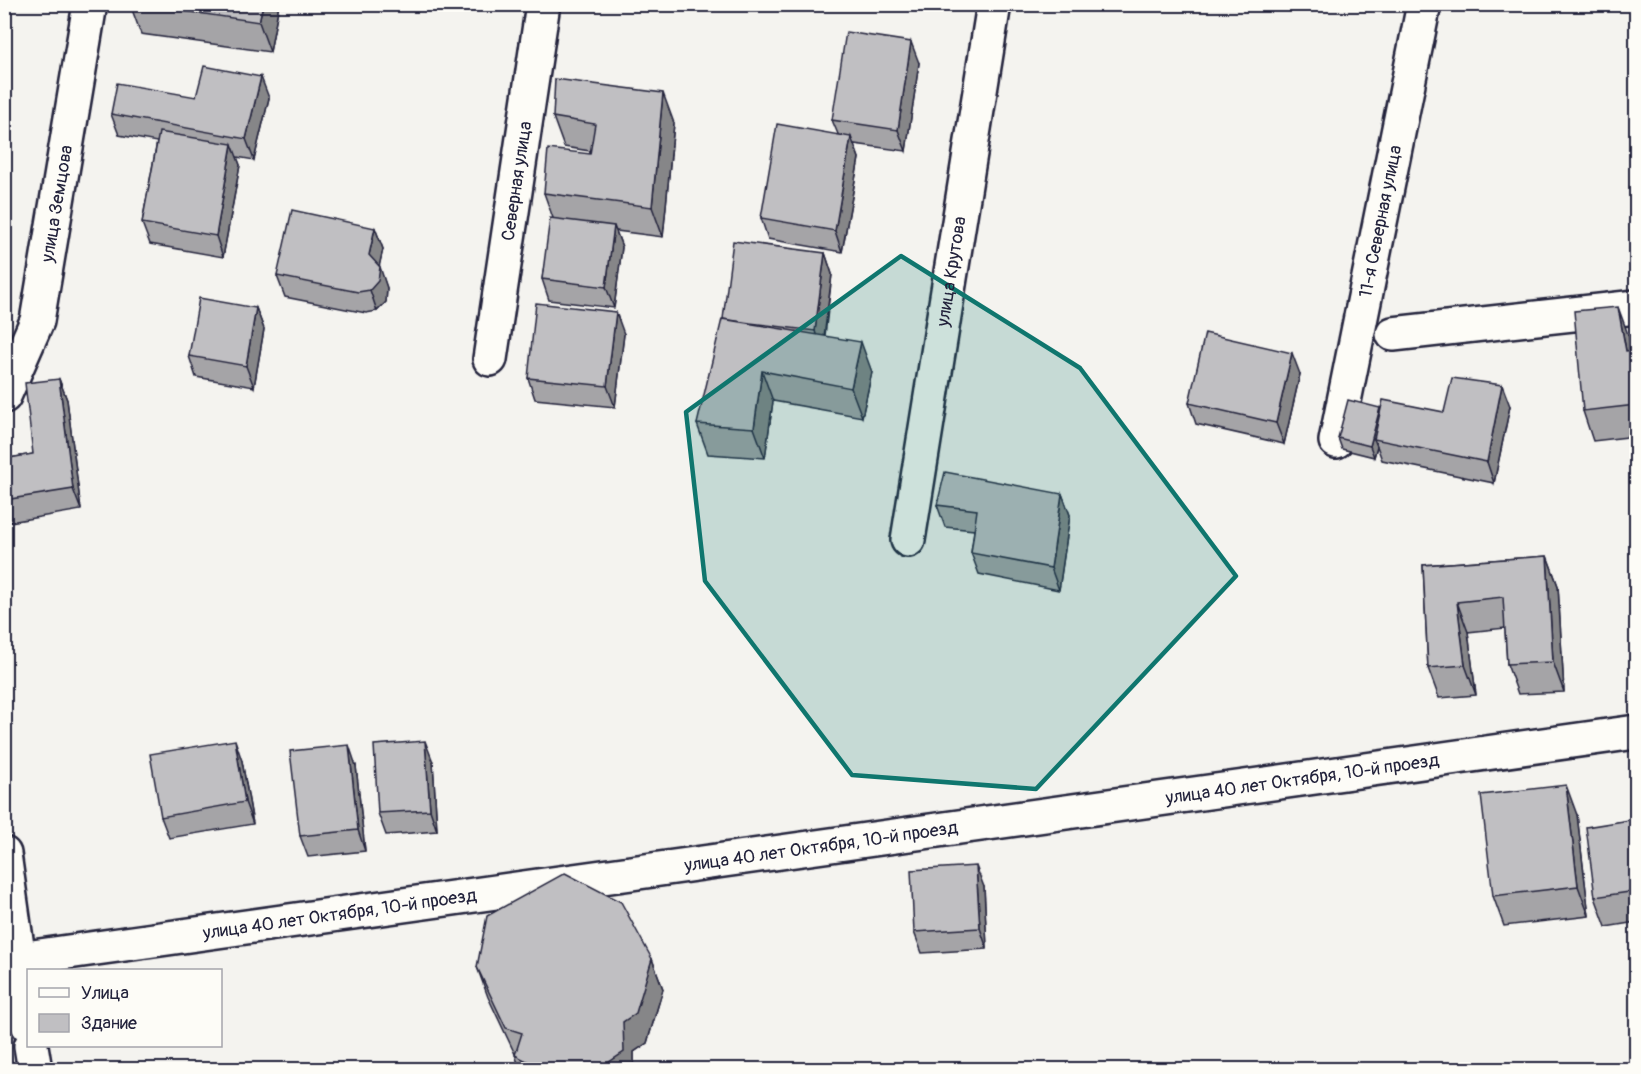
<svg xmlns="http://www.w3.org/2000/svg" width="1641" height="1074" viewBox="0 0 1641 1074" font-family="Pangolin,sans-serif">
	<style>
		.lines { fill: none; stroke-linecap: round; stroke-linejoin: round }
		.minor-casing { stroke: #22223b; stroke-width: 38 }
		.minor { stroke: #fdfcf7; stroke-width: 33 }
		.wall { fill: #a5a4a7; stroke: #22223b; stroke-width: 1.5 }
		.shaded-wall { fill: #868688; stroke: #22223b; stroke-width: 1.5 }
		.building { fill: #c0bfc2; stroke: #22223b; stroke-width: 1.5 }
		.marked { fill: #0f766e; fill-opacity: 0.2; stroke: #0f766e; stroke-width: 4.5; stroke-linejoin: round }
		.labels { text-anchor: middle; dominant-baseline: central; stroke-width: 5; stroke-linejoin: round; paint-order: stroke }
		.street-label { font-size: 18px; fill: #22223b; stroke: #fdfcf7 }
	</style>
	<rect width="100%" height="100%" fill="#f4f3ef"/>
	<filter id="ink" filterUnits="userSpaceOnUse"><feTurbulence type="fractalNoise" baseFrequency=".0167" numOctaves="2"/><feDisplacementMap in="SourceGraphic" scale="12" xChannelSelector="R" yChannelSelector="G"/><feConvolveMatrix kernelMatrix="1 2 1 2 8 2 1 2 1" color-interpolation-filters="sRGB"/></filter>
	<g filter="url(#ink)">
		<g class="lines">
			<g class="minor-casing">
				<g id="minor">
					<polyline points="1393,334 1636,307"/>
					<path id="s1" d="M 490,359 L 543,4"/>
					<path id="s2" d="M 4,396 L 37,321 L 90,4"/>
					<path id="s3" d="M 1336,441 L 1424,4"/>
					<path id="s4" d="M 908,540 L 994,4"/>
					<polyline points="4,854 28,1025"/>
					<path id="s5" d="M 4,961 L 1636,732"/>
					<polyline points="31,1046 35,1070"/>
				</g>
			</g>
			<use href="#minor" class="minor"/>
		</g>
		<g class="wall">
			<polygon points="130,4 279,4 270,52 141,34"/>
			<polygon points="1493,4 1518,4 1494,8"/>
			<polygon points="919,63 906,151 854,144 859,158 842,252 768,239 761,218 838,134 832,120"/>
			<polygon points="196,97 269,98 254,160 237,157 240,165 223,257 150,244 142,223 157,142 119,135 111,114"/>
			<polygon points="553,117 674,123 663,237 616,231 622,247 614,308 549,300 542,279 553,218 544,193 590,154 590,151 564,147"/>
			<polygon points="375,228 383,249 379,266 387,288 386,302 377,311 366,313 285,297 277,276"/>
			<polygon points="825,253 832,274 825,336 872,372 862,417 773,401 765,458 708,454 697,424"/>
			<polygon points="256,308 264,329 254,387 196,377 189,356"/>
			<polygon points="624,334 615,407 535,399 528,378"/>
			<polygon points="1629,337 1631,350 1636,350 1636,436 1593,441 1583,411"/>
			<polygon points="1300,374 1284,444 1196,424 1189,403"/>
			<polygon points="59,379 67,400 81,510 4,523 4,459 33,454"/>
			<polygon points="1510,406 1494,483 1382,460 1377,446 1374,457 1342,449 1338,438 1380,408 1444,412"/>
			<polygon points="1062,494 1070,515 1059,590 979,574 971,553 974,530 945,527 937,505"/>
			<polygon points="1547,556 1558,586 1564,692 1518,694 1507,664 1505,628 1468,632 1476,695 1439,698 1428,668 1423,565"/>
			<polygon points="242,761 253,824 169,838 161,817"/>
			<polygon points="433,762 437,831 386,835 378,813"/>
			<polygon points="356,766 365,851 308,857 300,836"/>
			<polygon points="1577,815 1589,916 1504,926 1493,896"/>
			<polygon points="1636,819 1636,922 1606,927 1595,897"/>
			<polygon points="984,887 987,949 922,953 914,932"/>
			<polygon points="652,959 663,989 647,1043 634,1052 634,1070 520,1070 515,1054 488,997 477,967"/>
		</g>
		<g class="shaded-wall">
			<polygon points="263,4 279,4 270,52 259,22"/>
			<polygon points="911,42 919,63 906,151 898,130"/>
			<polygon points="261,77 269,98 254,160 246,139"/>
			<polygon points="663,93 674,123 663,237 652,207"/>
			<polygon points="851,137 859,158 842,252 835,231"/>
			<polygon points="232,144 240,165 223,257 216,236"/>
			<polygon points="614,226 622,247 614,308 606,287"/>
			<polygon points="375,228 383,249 377,276 369,255"/>
			<polygon points="825,253 832,274 822,353 815,331"/>
			<polygon points="380,267 387,288 386,302 377,311 370,290"/>
			<polygon points="1618,307 1629,337 1636,381 1626,351"/>
			<polygon points="256,308 264,329 254,387 246,366"/>
			<polygon points="616,312 624,334 615,407 607,386"/>
			<polygon points="861,342 872,372 862,417 851,388"/>
			<polygon points="1292,353 1300,374 1284,444 1276,423"/>
			<polygon points="762,371 773,401 765,458 754,428"/>
			<polygon points="59,379 67,400 81,510 73,489"/>
			<polygon points="1502,385 1510,406 1494,483 1487,462"/>
			<polygon points="1380,408 1384,419 1374,439 1377,446 1374,457 1370,446"/>
			<polygon points="1062,494 1070,515 1059,590 1051,568"/>
			<polygon points="1547,556 1558,586 1564,692 1553,662"/>
			<polygon points="1457,602 1468,632 1476,695 1465,665"/>
			<polygon points="235,740 242,761 253,824 245,802"/>
			<polygon points="425,741 433,762 437,831 430,810"/>
			<polygon points="349,745 356,766 365,851 358,830"/>
			<polygon points="1566,785 1577,815 1589,916 1578,886"/>
			<polygon points="976,866 984,887 987,949 980,928"/>
			<polygon points="652,959 663,989 647,1043 634,1052 634,1070 597,1070 623,1022"/>
		</g>
		<g class="building">
			<polygon points="136,4 263,4 259,22"/>
			<polygon points="846,32 911,42 898,130 832,120"/>
			<polygon points="204,66 261,77 246,139 111,114 117,83 196,97"/>
			<polygon points="555,79 663,93 652,207 544,193 548,149 590,154 595,124 553,117"/>
			<polygon points="777,124 851,137 835,231 761,218"/>
			<polygon points="159,132 232,144 216,236 142,223"/>
			<polygon points="1630,187 1636,187 1636,242"/>
			<polygon points="292,210 375,228 369,255 380,267 378,281 370,290 358,292 277,276"/>
			<polygon points="550,218 614,226 606,287 542,279"/>
			<polygon points="733,241 825,253 815,331 750,323 723,319"/>
			<polygon points="199,298 256,308 246,366 189,356"/>
			<polygon points="536,303 616,312 607,386 528,378"/>
			<polygon points="1618,307 1626,351 1636,350 1636,405 1583,411 1574,311"/>
			<polygon points="722,319 861,342 851,388 762,371 754,428 697,424"/>
			<polygon points="1205,333 1292,353 1276,423 1189,403"/>
			<polygon points="1452,378 1502,385 1487,462 1374,439 1383,400 1444,412"/>
			<polygon points="59,379 73,489 4,500 4,459 33,454 25,383"/>
			<polygon points="1348,400 1380,408 1370,446 1338,438"/>
			<polygon points="945,472 1062,494 1051,568 971,553 977,510 937,505"/>
			<polygon points="1547,556 1553,662 1507,664 1503,597 1457,602 1465,665 1428,668 1423,565"/>
			<polygon points="235,740 245,802 161,817 150,754"/>
			<polygon points="425,741 430,810 378,813 374,745"/>
			<polygon points="349,745 358,830 300,836 290,751"/>
			<polygon points="1566,785 1578,886 1493,896 1481,795"/>
			<polygon points="1636,819 1636,891 1595,897 1586,827"/>
			<polygon points="976,866 980,928 914,932 911,870"/>
			<polygon points="565,873 621,902 652,959 636,1013 623,1022 624,1052 597,1070 544,1070 515,1055 522,1033 506,1028 477,967 487,916"/>
		</g>
	</g>
	<path class="marked" d="M 901,256 L 1080,368 L 1236,576 L 1036,789 L 852,775 L 705,581 L 686,412 Z"/>
	<g class="labels">
		<g class="street-label">
			<text stroke="none"><textPath href="#s1" startOffset="180">Северная улица</textPath></text>
			<text stroke="none"><textPath href="#s2" startOffset="201">улица Земцова</textPath></text>
			<text stroke="none"><textPath href="#s3" startOffset="224">11-я Северная улица</textPath></text>
			<text stroke="none"><textPath href="#s4" startOffset="272">улица Крутова</textPath></text>
			<text stroke="none"><textPath href="#s5" startOffset="1311">улица 40 лет Октября, 10-й проезд</textPath></text>
			<text stroke="none"><textPath href="#s5" startOffset="825">улица 40 лет Октября, 10-й проезд</textPath></text>
			<text stroke="none"><textPath href="#s5" startOffset="339">улица 40 лет Октября, 10-й проезд</textPath></text>
		</g>
	</g>
	<rect width="1641" height="1074" fill="none" stroke="#fdfcf7" stroke-width="24"/>
	<rect x="12" y="12" width="1617" height="1050" fill="none" stroke="#22223b" stroke-width="2" filter="url(#ink)"/>
	<rect x="27" y="969" width="195" height="78" fill="#fdfcf7" stroke="#a5a5ac" stroke-width="1.5"/>
	<rect x="39" y="988" width="30" height="9" fill="#fdfcf7" stroke="#a5a5ac" stroke-width="1.5"/>
	<text x="81" y="999" font-size="18" fill="#22223b">Улица</text>
	<rect x="39" y="1014" width="30" height="18" fill="#c0bfc2" stroke="#a5a5ac" stroke-width="1.5"/>
	<text x="81" y="1029" font-size="18" fill="#22223b">Здание</text>
</svg>
